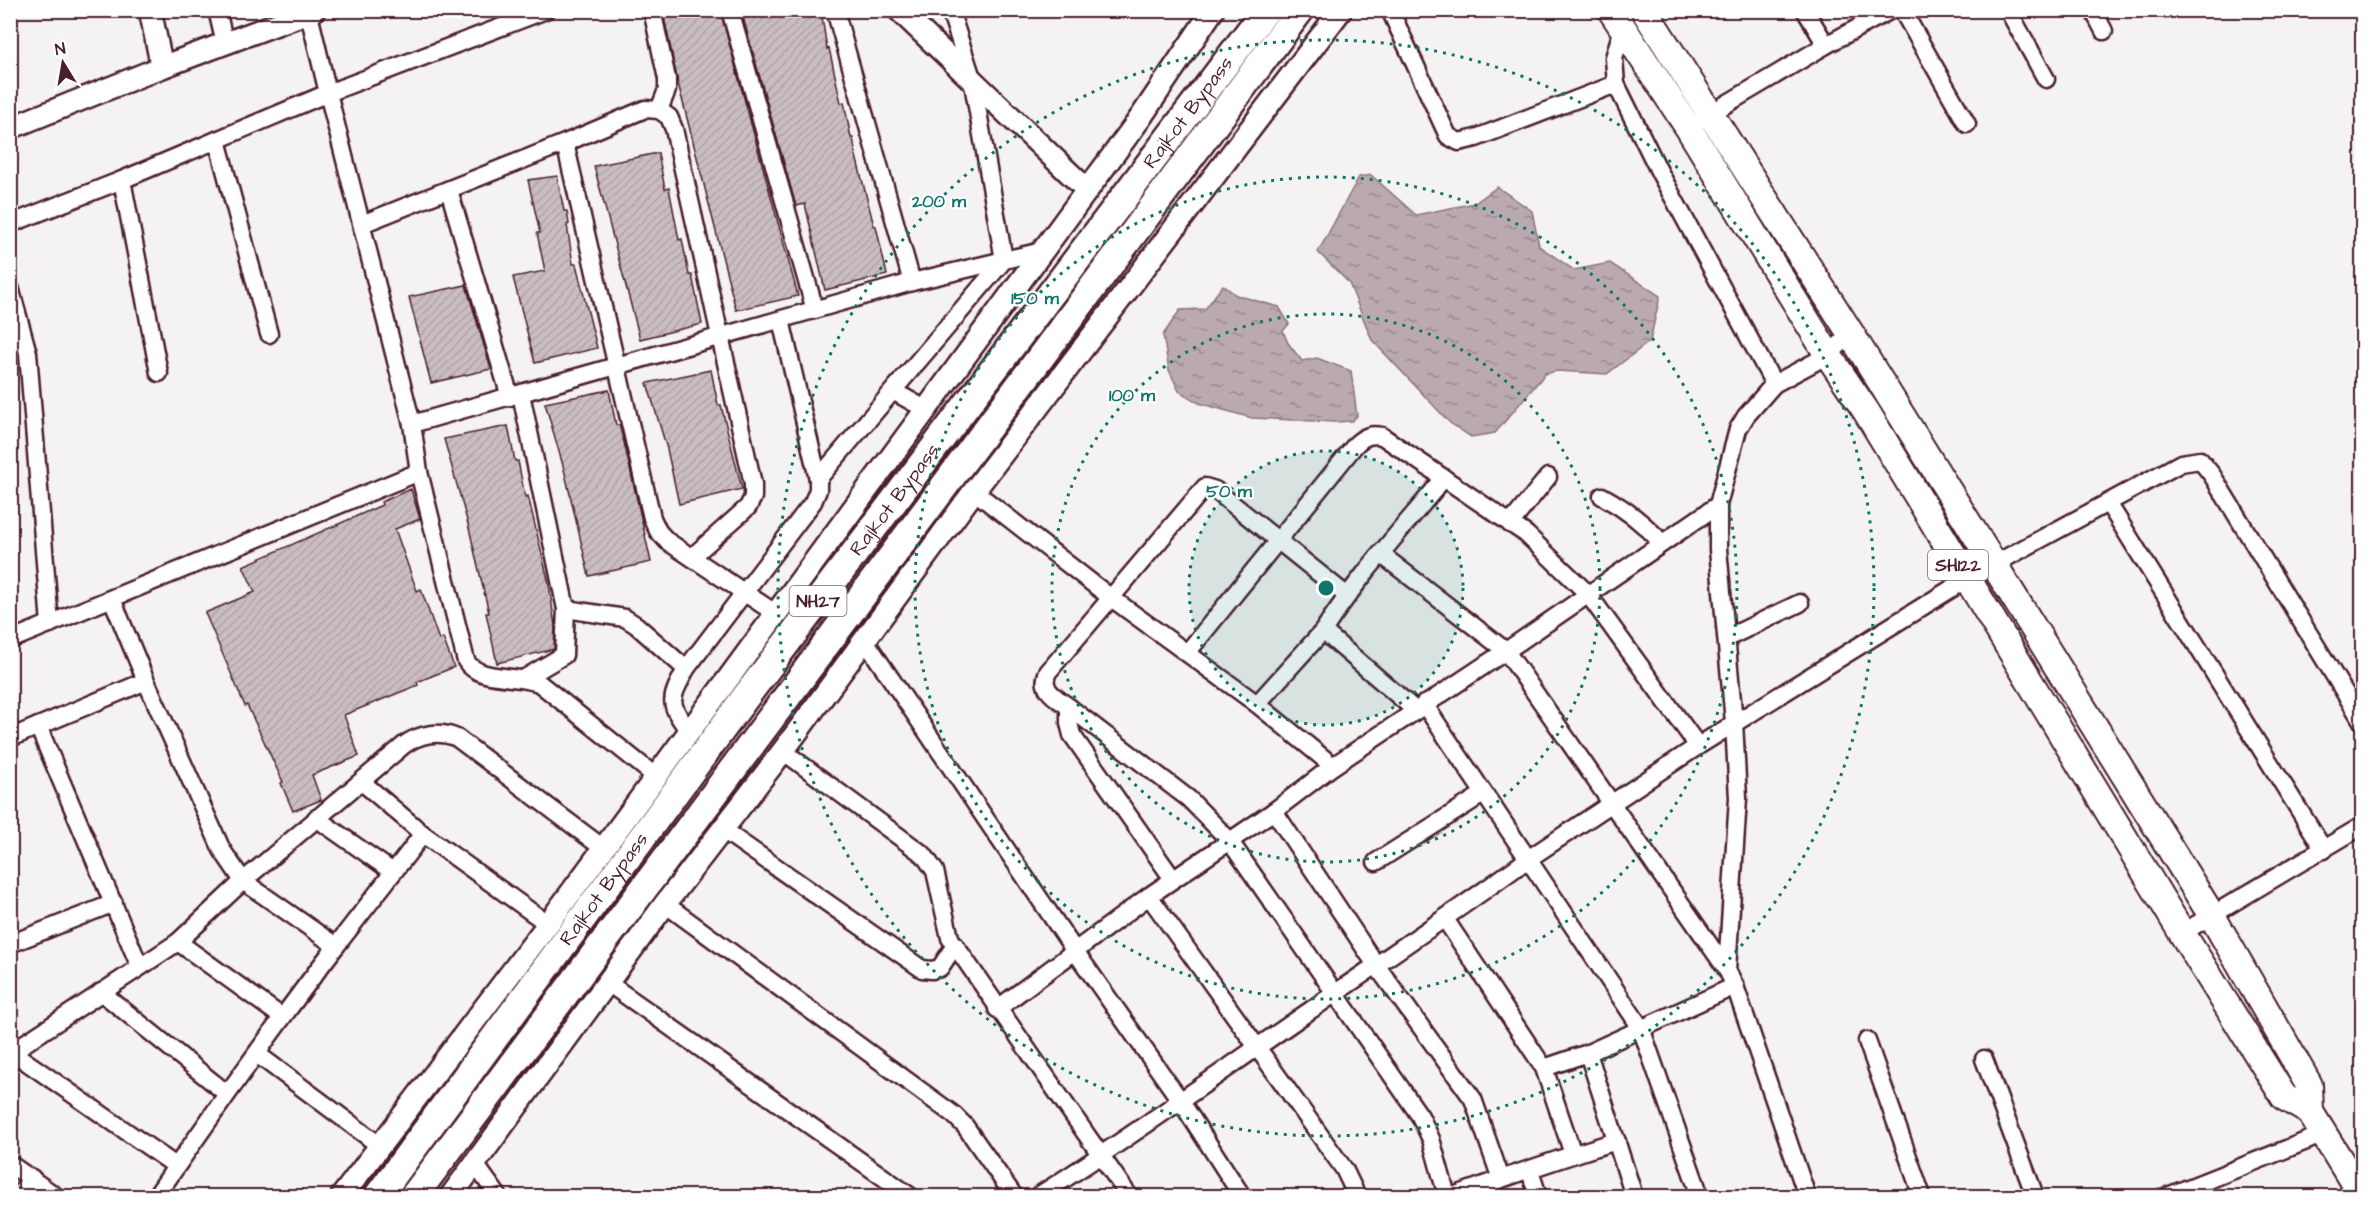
<svg xmlns="http://www.w3.org/2000/svg" width="2373" height="1207" viewBox="0 0 2373 1207" font-family="'Architects Daughter',sans-serif">
	<style>
		.water { fill: url(#water-ripples); stroke: #8d727a; stroke-width: 1.5 }
		.building { fill: url(#building-hatch); stroke: #4a1f2b; stroke-width: 1.5 }
		.lines { fill: none; stroke-linecap: round; stroke-linejoin: round }
		.minor-casing { stroke: #4a1f2b; stroke-width: 21 }
		.tertiary-casing { stroke: #4a1f2b; stroke-width: 26 }
		.primary-casing { stroke: #4a1f2b; stroke-width: 30 }
		.trunk-casing { stroke: #4a1f2b; stroke-width: 32 }
		.minor { stroke: #fff; stroke-width: 16 }
		.tertiary { stroke: #fff; stroke-width: 21 }
		.primary { stroke: #fff; stroke-width: 26 }
		.trunk { stroke: #fff; stroke-width: 27 }
		.ring { fill: none; stroke: #0f766e; stroke-width: 3; stroke-dasharray: 3 6 }
		.labels { text-anchor: middle; dominant-baseline: central; stroke-width: 4.5; stroke-linejoin: round; paint-order: stroke }
		.shield { fill: #fff; stroke: #80626b; stroke-width: 1.5 }
		.shield-label { font-size: 18px; font-weight: bold; fill: #4a1f2b }
		.street-label { font-size: 20px; fill: #4a1f2b; stroke: #fff }
		.centre { fill: #0f766e; stroke: #fff; stroke-width: 3 }
		.ring-label { font-size: 18px; text-anchor: middle; font-weight: bold; fill: #0f766e; stroke: #fff; stroke-width: 4.5; stroke-linejoin: round; paint-order: stroke }
	</style>
	<defs>
		<pattern id="water-ripples" width="26" height="14" patternUnits="userSpaceOnUse" patternTransform="scale(1.5)"><rect width="26" height="14" fill="#baa9ae"/><path d="M2 4q2-2 4 0t4 0M15 11q2-2 4 0t4 0" fill="none" stroke="#99898e"/></pattern>
		<pattern id="building-hatch" width="6" height="6" patternUnits="userSpaceOnUse" patternTransform="scale(1.5)"><rect width="6" height="6" fill="#cabdc1"/><path d="M-1 1l2-2M0 6l6-6M5 7l2-2" fill="none" stroke="#afa2a6"/></pattern>
	</defs>
	<rect width="100%" height="100%" fill="#f4f2f2"/>
	<filter id="ink" filterUnits="userSpaceOnUse"><feTurbulence type="fractalNoise" baseFrequency=".0167" numOctaves="2"/><feDisplacementMap in="SourceGraphic" scale="12" xChannelSelector="R" yChannelSelector="G"/><feConvolveMatrix kernelMatrix="1 2 1 2 8 2 1 2 1" color-interpolation-filters="sRGB"/></filter>
	<g filter="url(#ink)">
		<g class="water">
			<polygon points="1371,175 1416,215 1475,203 1497,187 1532,211 1539,246 1574,270 1610,263 1660,296 1650,341 1607,374 1557,371 1545,374 1495,433 1471,437 1450,423 1372,340 1349,283 1318,252 1359,177"/>
			<polygon points="1223,285 1236,295 1279,307 1289,324 1283,331 1288,343 1302,361 1317,358 1351,371 1357,416 1352,421 1335,422 1252,418 1199,403 1179,391 1169,370 1163,335 1180,310 1205,309"/>
		</g>
		<g class="building">
			<polygon points="670,10 720,10 798,296 736,310 678,83 663,12"/>
			<polygon points="741,10 821,10 827,49 829,48 841,103 844,102 851,138 853,138 856,156 874,226 876,226 887,275 825,290 805,204 796,206"/>
			<polygon points="658,153 665,189 669,188 679,240 682,239 689,275 692,275 702,324 640,339 594,166"/>
			<polygon points="557,176 564,211 567,211 569,224 567,225 573,264 576,264 597,348 535,363 513,277 545,271 537,233 540,233 528,180"/>
			<polygon points="466,285 491,369 431,383 409,297"/>
			<polygon points="711,370 718,405 721,405 742,489 679,504 667,449 647,383"/>
			<polygon points="609,390 616,425 619,425 624,442 651,562 589,576 564,469 545,403"/>
			<polygon points="508,426 515,461 518,461 525,497 528,496 549,584 555,626 554,649 497,663 486,613 489,613 468,524 444,439"/>
			<polygon points="411,489 420,519 395,529 417,591 421,589 439,640 443,638 454,667 417,682 418,685 344,715 359,756 312,775 321,800 293,811 281,783 283,782 247,705 245,706 205,613 255,592 243,566 382,505 381,502"/>
		</g>
		<g class="lines">
			<g class="minor-casing">
				<g id="minor">
					<polyline points="217,10 225,44"/>
					<path d="M 546,10 L 328,93 L 412,424 L 419,472 L 466,661 C 479,682 515,674 539,683 L 655,776"/>
					<polyline points="652,10 667,79 667,90 659,110"/>
					<polyline points="730,10 815,310"/>
					<polyline points="835,10 912,282"/>
					<polyline points="1390,10 1448,136 1459,142 1476,138 1616,84 1614,58 1622,30"/>
					<polyline points="1805,10 1826,45"/>
					<polyline points="1902,10 1967,124"/>
					<polyline points="2008,10 2046,79"/>
					<polyline points="2093,10 2104,31"/>
					<polyline points="1616,84 1660,173 1774,384"/>
					<polyline points="1701,119 1826,45 1891,10"/>
					<polyline points="217,140 269,334"/>
					<polyline points="565,143 652,518 658,531 667,541 775,613"/>
					<polyline points="122,180 159,373"/>
					<polyline points="449,190 510,397"/>
					<polyline points="10,224 122,180 328,93 308,10"/>
					<polyline points="362,224 565,143 645,109 659,110 669,117 674,129 753,484 753,497 748,507 692,557"/>
					<polyline points="10,287 28,353 50,624"/>
					<polyline points="893,391 925,409"/>
					<polyline points="521,394 566,609 625,618 636,625 686,669"/>
					<polyline points="412,424 912,282 1042,251"/>
					<polyline points="818,479 1004,260 972,78 950,10"/>
					<polyline points="974,491 1110,597 1257,704 1333,766"/>
					<path d="M 1602,496 C 1626,509 1644,523 1662,543"/>
					<polyline points="2108,503 2324,850"/>
					<polyline points="1510,524 1548,477"/>
					<polyline points="1382,555 1506,651 1727,970"/>
					<polyline points="112,599 146,681 222,850 243,881 336,946 423,834 548,924"/>
					<path d="M 1323,631 C 1358,577 1403,528 1444,478"/>
					<polyline points="1727,638 1800,603"/>
					<polyline points="864,639 1075,951 1180,1100 1242,1196"/>
					<polyline points="10,640 419,472"/>
					<path d="M 1187,653 L 1356,444 C 1365,436 1370,434 1382,436 L 1526,534 L 1588,594 L 1698,746 L 1967,579 L 2181,463 L 2200,460 L 2212,475 L 2362,721"/>
					<polyline points="525,678 564,655 566,609"/>
					<polyline points="1257,704 1323,631 1415,710"/>
					<polyline points="1424,704 1528,859 1698,746"/>
					<path d="M 1069,707 C 1057,698 1039,690 1048,672 L 1205,487 L 1215,490 L 1346,595"/>
					<polyline points="38,726 140,967"/>
					<path d="M 689,731 C 667,702 670,700 686,669 L 813,502 L 818,490 L 818,479 L 781,320"/>
					<polyline points="10,738 146,681"/>
					<polyline points="783,751 924,855 935,871 950,938 1129,1196"/>
					<polyline points="362,782 423,834"/>
					<polyline points="1274,811 1376,965 1473,1099 1501,1179"/>
					<polyline points="316,818 393,872"/>
					<polyline points="723,830 922,969 932,970 940,968 955,945"/>
					<polyline points="1376,862 1483,794"/>
					<polyline points="1173,879 1072,735 1069,723 1069,707 1189,799 1229,840 1420,1116 1431,1139 1447,1196"/>
					<polyline points="1149,896 1344,1169 1357,1196"/>
					<polyline points="665,904 954,1115 965,1126 1014,1196"/>
					<polyline points="1445,919 1544,1068 1573,1154"/>
					<polyline points="2182,933 2362,826"/>
					<polyline points="178,942 282,1017"/>
					<polyline points="10,944 114,903"/>
					<polyline points="608,983 910,1196"/>
					<polyline points="1735,986 1807,1196"/>
					<polyline points="101,992 226,1093"/>
					<polyline points="997,1009 1149,896 1274,811 1333,766 1506,651 1718,505"/>
					<polyline points="1867,1041 1922,1196"/>
					<polyline points="12,1052 176,1166"/>
					<path d="M 10,1053 L 178,942 L 243,881 L 404,745 C 419,734 439,730 457,738 L 603,848"/>
					<polyline points="1588,1053 1634,1196"/>
					<polyline points="257,1054 379,1145"/>
					<polyline points="1984,1059 2035,1196"/>
					<polyline points="1544,1068 1588,1053 1735,986 1727,970 1738,798 1734,722 1718,549 1718,505 1738,429 1746,416 1774,384 1828,355 1851,334"/>
					<polyline points="10,1164 56,1196"/>
					<polyline points="475,1164 498,1196"/>
					<polyline points="1530,1171 1538,1196"/>
					<polyline points="18,1196 32,1178"/>
					<path d="M 156,1196 C 214,1112 273,1028 336,946"/>
					<path d="M 1038,1196 C 1130,1138 1218,1074 1308,1012 C 1381,961 1456,912 1528,859 L 1641,1028 L 1700,1196"/>
					<path d="M 1453,1196 C 1507,1177 1562,1157 1617,1141"/>
					<polyline points="2168,1196 2324,1134"/>
				</g>
			</g>
			<g class="tertiary-casing">
				<g id="tertiary">
					<polyline points="150,10 162,67"/>
					<polyline points="899,10 1087,190"/>
					<polyline points="10,128 162,67 314,10"/>
					<polyline points="342,1196 548,924 1141,117 1213,10"/>
					<polyline points="451,1196 665,904 783,751 974,491 1341,10"/>
				</g>
			</g>
			<g class="primary-casing">
				<g id="primary">
					<polyline points="1611,10 1688,127 1828,355 1866,411 2182,933 2284,1097 2310,1112 2362,1196"/>
					<polyline points="1644,10 1851,334 2212,916 2309,1085 2310,1112"/>
				</g>
			</g>
			<g class="trunk-casing">
				<g id="trunk">
					<path id="s1" d="M 378,1196 L 747,695 L 1266,10"/>
					<polyline points="414,1196 1300,10"/>
				</g>
			</g>
			<use href="#minor" class="minor"/>
			<use href="#tertiary" class="tertiary"/>
			<use href="#primary" class="primary"/>
			<use href="#trunk" class="trunk"/>
		</g>
	</g>
	<circle cx="1326" cy="588" r="137" fill="#0f766e" fill-opacity=".12"/>
	<g class="ring">
		<circle cx="1326" cy="588" r="137"/>
		<circle cx="1326" cy="588" r="274"/>
		<circle cx="1326" cy="588" r="411"/>
		<circle cx="1326" cy="588" r="548"/>
	</g>
	<g class="labels">
		<g class="shield">
			<rect x="1928" y="550" width="60" height="30" rx="4.5"/>
			<rect x="789.5" y="586" width="57" height="30" rx="4.5"/>
		</g>
		<g class="shield-label">
			<text x="1958" y="565">SH122</text>
			<text x="818" y="601">NH27</text>
		</g>
		<g class="street-label">
			<text stroke="none"><textPath href="#s1" startOffset="1353">Rajkot Bypass</textPath></text>
			<text stroke="none"><textPath href="#s1" startOffset="867">Rajkot Bypass</textPath></text>
			<text stroke="none"><textPath href="#s1" startOffset="381">Rajkot Bypass</textPath></text>
		</g>
	</g>
	<circle cx="1326" cy="588" r="9" class="centre"/>
	<g class="ring-label">
		<text x="939" y="207">200 m</text>
		<text x="1035" y="304">150 m</text>
		<text x="1132" y="401">100 m</text>
		<text x="1229" y="497">50 m</text>
	</g>
	<rect width="2373" height="1207" fill="none" stroke="#fff" stroke-width="36"/>
	<rect x="18" y="18" width="2337" height="1171" fill="none" stroke="#4a1f2b" stroke-width="2" filter="url(#ink)"/>
	<g transform="translate(63 63) rotate(349)" stroke="#ffffff" stroke-width="4.5" paint-order="stroke">
	<path d="M0-4.5L10 22L0 15L-10 22Z" fill="#4a1f2b"/>
	<text y="-9" font-size="16" font-weight="bold" text-anchor="middle" fill="#4a1f2b">N</text>
	</g>
</svg>
